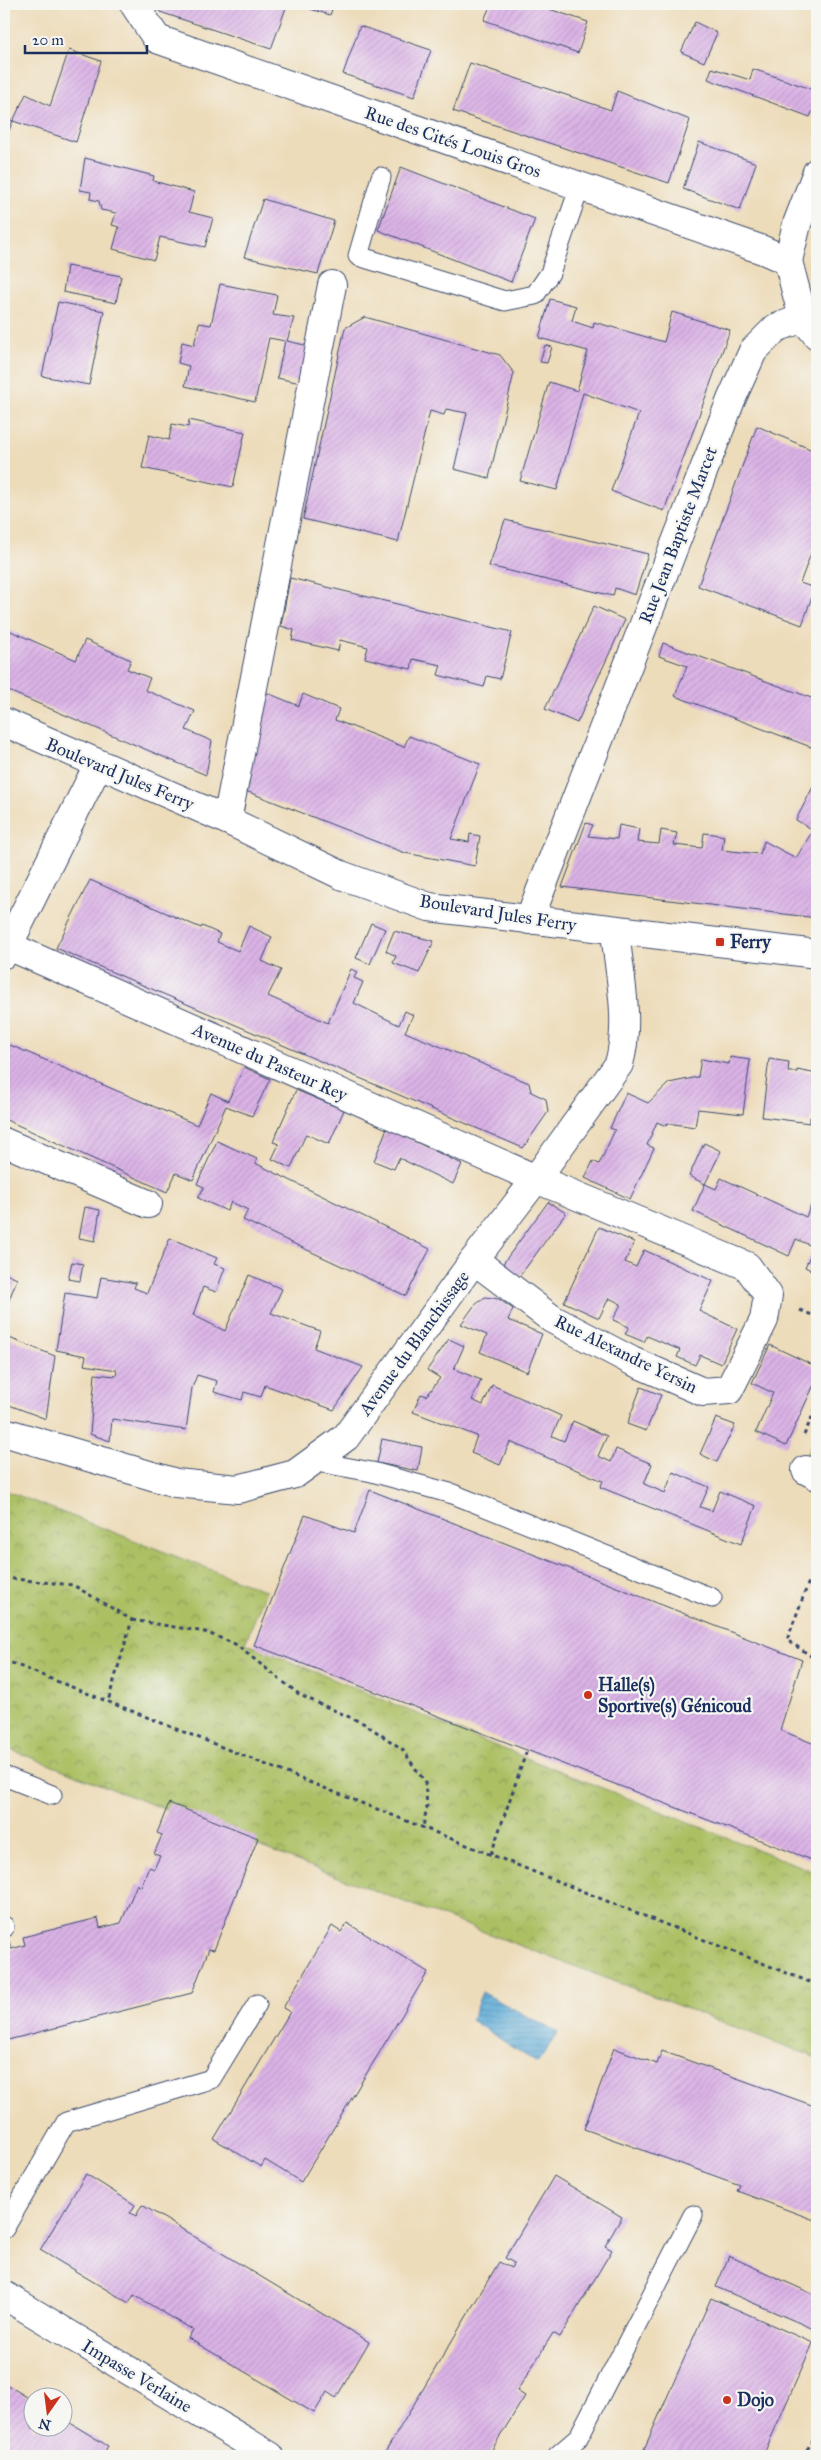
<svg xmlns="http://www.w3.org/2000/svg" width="821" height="2460" viewBox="0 0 821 2460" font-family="'IM FELL Great Primer',serif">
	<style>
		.park { fill: url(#park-crowns); stroke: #647861 }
		.garden { fill: #acc064; stroke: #647861 }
		.water { fill: url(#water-rules); stroke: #3c6d9a }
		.building { fill: url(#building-hatch) }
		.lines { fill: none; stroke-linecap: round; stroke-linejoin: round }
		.lane-casing { stroke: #3a496c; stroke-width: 21 }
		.street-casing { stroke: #3a496c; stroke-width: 30 }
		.secondary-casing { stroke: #3a496c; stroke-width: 30 }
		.path { stroke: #3a496c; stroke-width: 3; stroke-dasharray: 4 4; stroke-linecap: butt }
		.lane { stroke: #fff; stroke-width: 19 }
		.street { stroke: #fff; stroke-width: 28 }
		.secondary { stroke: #fff; stroke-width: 28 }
		.poi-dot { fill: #c8321e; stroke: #f6f6f2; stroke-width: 2 }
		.labels { text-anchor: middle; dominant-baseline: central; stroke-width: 4.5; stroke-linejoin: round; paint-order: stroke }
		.street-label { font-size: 18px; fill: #1b2f5e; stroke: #f6f6f2 }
		.poi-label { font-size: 18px; font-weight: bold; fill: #1b2f5e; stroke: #f6f6f2; text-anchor: start }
	</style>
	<defs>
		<pattern id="park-crowns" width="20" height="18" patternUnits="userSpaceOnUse" patternTransform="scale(1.25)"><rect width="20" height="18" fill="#acc064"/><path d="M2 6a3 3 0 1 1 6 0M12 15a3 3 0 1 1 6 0" fill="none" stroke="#8b9c56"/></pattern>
		<pattern id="water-rules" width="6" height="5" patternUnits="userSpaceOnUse" patternTransform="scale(1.25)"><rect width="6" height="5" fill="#5dabd7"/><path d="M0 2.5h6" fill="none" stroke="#4c8cb2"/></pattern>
		<pattern id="building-hatch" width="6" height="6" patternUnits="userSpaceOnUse" patternTransform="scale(1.25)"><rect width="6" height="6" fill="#dbb3e6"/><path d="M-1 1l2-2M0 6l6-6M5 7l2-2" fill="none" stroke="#bb9ac8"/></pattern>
	</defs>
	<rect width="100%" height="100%" fill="#f6f6f2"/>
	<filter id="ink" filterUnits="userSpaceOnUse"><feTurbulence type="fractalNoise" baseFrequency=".02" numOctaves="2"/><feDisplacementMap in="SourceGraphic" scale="10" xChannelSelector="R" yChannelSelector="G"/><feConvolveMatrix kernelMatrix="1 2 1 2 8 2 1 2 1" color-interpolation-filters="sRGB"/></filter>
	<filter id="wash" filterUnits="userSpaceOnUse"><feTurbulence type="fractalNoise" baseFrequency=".0096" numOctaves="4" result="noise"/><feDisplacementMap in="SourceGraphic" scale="20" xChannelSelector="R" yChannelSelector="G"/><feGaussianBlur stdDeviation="1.12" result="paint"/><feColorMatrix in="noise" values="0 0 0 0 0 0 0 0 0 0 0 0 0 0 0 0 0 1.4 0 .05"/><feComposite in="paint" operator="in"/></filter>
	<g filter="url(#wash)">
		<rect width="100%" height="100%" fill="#eddcba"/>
		<polygon class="park" points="4,1490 266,1591 245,1643 486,1742 817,1873 817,2058 328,1873 4,1747"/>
		<polygon class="garden" points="817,1431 817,1466 804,1460"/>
		<polygon class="water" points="482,1992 558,2033 537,2063 471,2020"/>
		<g id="blocks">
			<g class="building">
				<polygon points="156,4 284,4 287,5 271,49 160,12"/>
				<polygon points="308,4 334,4 330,15 307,8"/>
				<polygon points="491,4 534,4 588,22 578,53 484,20"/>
				<polygon points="695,22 717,33 704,62 681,52"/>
				<polygon points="360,26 431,50 414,97 343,74"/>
				<polygon points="69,50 101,61 76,142 13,121 4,142 4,117 13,121 26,94 50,106"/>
				<polygon points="470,63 611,110 617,91 690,120 669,183 453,111"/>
				<polygon points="712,68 750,80 753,69 817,91 817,101 810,117 708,79"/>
				<polygon points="699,142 756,163 740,210 683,189"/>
				<polygon points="85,158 154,176 153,181 194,192 189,212 213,218 205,247 160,237 154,260 113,249 119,227 112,225 116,213 101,210 99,201 90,199 91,192 80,190"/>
				<polygon points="401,167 535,219 511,282 378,230"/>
				<polygon points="263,199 334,221 318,274 244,257"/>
				<polygon points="67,266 121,276 116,303 63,292"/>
				<polygon points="220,284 277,295 273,315 294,318 287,341 309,346 301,383 277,378 285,341 269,338 255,402 185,386 189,366 178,363 182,342 194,345 199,323 211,325"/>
				<polygon points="550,299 576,306 572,321 593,328 594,322 664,342 672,312 730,330 664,511 611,491 639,413 583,393 557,490 520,481 549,382 577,391 588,351 539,338"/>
				<polygon points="58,302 104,311 89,385 42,376"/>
				<polygon points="365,317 500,355 514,373 489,478 454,469 467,413 446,409 444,415 430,411 398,542 303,519 345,328"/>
				<polygon points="545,345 552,347 547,363 540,362"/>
				<polygon points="189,420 245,432 233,487 142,468 149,435 169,440 172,424 188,427"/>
				<polygon points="757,426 817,452 817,537 800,583 815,588 802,625 698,586"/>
				<polygon points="505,520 648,554 635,595 615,588 613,596 489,566"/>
				<polygon points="290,578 512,632 500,679 487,676 484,687 438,675 441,665 413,659 411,669 365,658 368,647 340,640 338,651 292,640 294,630 281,626"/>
				<polygon points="594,606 625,620 577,723 545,709"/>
				<polygon points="4,628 76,660 85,640 131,660 127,669 150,678 145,690 195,711 186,730 212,741 206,775 4,689"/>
				<polygon points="663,643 817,700 817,735 811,747 675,696 687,666 659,656"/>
				<polygon points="265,692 299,706 303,694 339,709 335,720 404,747 409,736 480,764 451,839 469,842 470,834 480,836 475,866 405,853 246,791"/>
				<polygon points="817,779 817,918 562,887 586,823 593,825 588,836 617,839 619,825 639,829 637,842 659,844 661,830 677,833 674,845 702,848 704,833 714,834 724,836 722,850 760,854 764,841 796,858 813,830 796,820"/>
				<polygon points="90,880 201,928 202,926 220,934 217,942 238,951 249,926 272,937 262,961 281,970 268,996 328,1023 351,969 357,972 354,978 363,982 354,1003 399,1025 405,1011 413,1015 405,1032 529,1083 531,1092 546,1099 548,1112 523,1148 56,948"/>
				<polygon points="371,923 385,929 370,964 356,958"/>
				<polygon points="394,931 434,941 419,973 393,963 396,956 386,951"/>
				<polygon points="10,1045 197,1125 211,1093 228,1101 244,1067 270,1079 252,1116 226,1106 193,1180 176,1173 167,1192 4,1119 4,1058"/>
				<polygon points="730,1057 750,1060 743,1114 698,1109 695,1127 667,1123 666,1126 657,1122 647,1145 654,1148 630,1199 585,1178 593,1161 599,1164 603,1156 615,1130 610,1128 626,1093 648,1103 669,1083 698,1077 701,1059 729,1064"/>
				<polygon points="769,1059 789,1062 788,1072 797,1072 797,1070 817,1074 817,1118 810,1117 810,1123 762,1117"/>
				<polygon points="296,1090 344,1110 329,1144 306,1134 291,1168 272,1159 279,1144 273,1142"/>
				<polygon points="387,1128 462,1164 453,1184 399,1158 394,1169 374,1161"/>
				<polygon points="217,1141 257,1159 255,1163 430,1249 406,1296 243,1220 248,1210 231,1202 227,1211 198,1198 204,1187 197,1184"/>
				<polygon points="704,1143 721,1151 705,1184 716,1189 721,1178 806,1217 812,1203 817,1206 817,1273 805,1267 814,1247 796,1239 789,1256 693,1211 705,1184 689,1176"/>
				<polygon points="548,1202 566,1213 519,1277 502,1265"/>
				<polygon points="85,1207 100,1210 95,1241 79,1238"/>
				<polygon points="599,1227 634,1242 625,1262 636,1267 644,1250 713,1281 699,1311 737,1329 721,1364 700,1355 695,1365 677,1357 680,1350 647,1336 644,1342 625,1334 629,1327 613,1320 621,1304 609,1298 599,1318 564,1302"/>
				<polygon points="170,1238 217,1258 214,1264 225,1268 216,1292 203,1287 193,1315 225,1331 249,1275 282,1289 271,1313 320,1331 314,1348 363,1367 334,1410 265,1385 261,1397 244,1392 242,1400 214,1392 217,1381 197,1375 192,1388 186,1430 112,1419 110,1441 90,1434 95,1374 116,1376 117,1370 84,1365 86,1356 56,1350 65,1293 97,1298 101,1277 136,1283 134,1288 147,1293"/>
				<polygon points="72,1262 83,1264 80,1281 68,1279"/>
				<polygon points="4,1273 17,1279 4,1313"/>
				<polygon points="485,1297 499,1299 513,1309 508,1320 542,1334 527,1372 480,1352 487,1335 461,1324 474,1306"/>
				<polygon points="4,1336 55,1356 46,1419 4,1403"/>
				<polygon points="449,1339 464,1346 454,1369 481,1380 472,1400 483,1405 492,1385 561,1416 552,1436 564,1441 573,1421 607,1436 598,1456 611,1462 616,1449 652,1464 644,1484 665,1493 673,1472 709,1487 700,1507 712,1511 720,1491 756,1506 741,1544 600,1487 603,1481 510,1442 500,1465 471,1453 477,1436 413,1412 421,1394 427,1396 440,1378 427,1370"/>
				<polygon points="770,1345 817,1367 817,1378 786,1446 756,1432 773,1393 752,1383"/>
				<polygon points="641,1387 661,1395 646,1431 627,1424"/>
				<polygon points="716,1418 735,1425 717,1462 700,1454"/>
				<polygon points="382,1439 422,1447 418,1471 377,1463"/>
				<polygon points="370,1490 802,1660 780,1730 817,1745 817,1862 254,1645 305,1515 354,1533"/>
				<polygon points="169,1803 258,1838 214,1950 209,1949 192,1993 4,2041 4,1942 9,1941 11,1949 15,1948 25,1945 23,1937 98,1918 100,1928 121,1923 137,1884 141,1887 149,1867 154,1869 160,1856 154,1854 162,1835 157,1833"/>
				<polygon points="347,1923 428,1972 301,2182 265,2160 261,2167 214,2139 290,2012 283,2008 332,1926 341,1932"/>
				<polygon points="614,2048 657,2064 662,2051 817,2107 817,2221 737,2191 740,2185 584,2129"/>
				<polygon points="86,2174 135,2205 130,2213 136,2216 142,2205 369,2342 336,2398 327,2392 314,2413 188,2338 193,2330 134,2295 129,2303 40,2250"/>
				<polygon points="554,2176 622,2217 605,2246 612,2250 560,2337 553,2333 517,2391 525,2396 488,2456 383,2456 499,2262 511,2268 514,2263 505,2258"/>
				<polygon points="729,2256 817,2296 816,2330 716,2287"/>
				<polygon points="711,2298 813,2343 763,2456 641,2456"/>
				<polygon points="4,2383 32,2400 32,2428 62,2428 62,2418 108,2446 102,2456 4,2456"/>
			</g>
		</g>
	</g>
	<g filter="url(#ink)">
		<use href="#blocks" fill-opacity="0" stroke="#3a496c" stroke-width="1"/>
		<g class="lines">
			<g class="lane-casing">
				<g id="lane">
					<polyline points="381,177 358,256 505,301 535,295 550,273 580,186"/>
					<polyline points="312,1461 372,1472 453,1494 712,1598"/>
					<polyline points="4,1776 52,1795"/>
					<polyline points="4,1926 4,1928"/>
					<polyline points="4,2229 66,2122 211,2079 257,2004"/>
					<polyline points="557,2456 578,2438 693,2215"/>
				</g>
			</g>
			<g class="street-casing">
				<g id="street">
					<polyline points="134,4 157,39 763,250 788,261"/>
					<polyline points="817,172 797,224 788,261 803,318 817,335"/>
					<polyline points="227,820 332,285"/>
					<polyline points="529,920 731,400 753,351 776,328 803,318"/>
					<polyline points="4,944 536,1179 747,1266 768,1295 764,1320 729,1390 703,1392 632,1361 552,1319 474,1260"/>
					<polyline points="4,954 98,765"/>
					<polyline points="4,1142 148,1204"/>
					<path d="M 4,1432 L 176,1483 L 238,1489 L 295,1474 L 346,1437 L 474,1260 L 536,1179 L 619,1064 C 631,1021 619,974 615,931"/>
					<polyline points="806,1470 817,1476"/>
					<polyline points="4,2295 270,2456"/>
				</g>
			</g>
			<g class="secondary-casing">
				<polyline id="secondary" points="4,722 227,820 341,875 429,907 817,954"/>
			</g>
			<g class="path">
				<polyline points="800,1310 817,1317"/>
				<polyline points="804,1435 817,1406"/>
				<polyline points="814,1511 817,1527"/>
				<polyline points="817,1560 787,1640 817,1660"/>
				<polyline points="4,1578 73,1585 132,1620 108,1701"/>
				<polyline points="132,1620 205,1632 235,1644 300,1695 365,1724 402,1749 425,1782 427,1806 423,1827"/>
				<polyline points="4,1660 817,1985"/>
				<polyline points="491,1854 527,1750"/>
				<polyline points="802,2456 817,2436"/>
			</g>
			<use href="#lane" class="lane"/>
			<use href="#street" class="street"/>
			<use href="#secondary" class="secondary"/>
		</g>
	</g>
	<g class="poi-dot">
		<rect x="715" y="937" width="10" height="10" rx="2.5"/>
		<circle cx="588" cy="1695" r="5"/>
		<circle cx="727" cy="2400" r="5"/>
	</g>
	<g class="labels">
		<g class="street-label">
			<text transform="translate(453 142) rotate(19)">Rue des Cités Louis Gros</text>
			<text transform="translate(678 535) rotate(-69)">Rue Jean Baptiste Marcet</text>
			<text transform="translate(120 774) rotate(23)">Boulevard Jules Ferry</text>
			<text transform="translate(498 913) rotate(9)">Boulevard Jules Ferry</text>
			<text transform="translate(270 1062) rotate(24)">Avenue du Pasteur Rey</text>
			<text transform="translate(414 1343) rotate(-54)">Avenue du Blanchissage</text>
			<text transform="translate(626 1354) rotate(26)">Rue Alexandre Yersin</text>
			<text transform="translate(137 2376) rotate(31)">Impasse Verlaine</text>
		</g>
		<g class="poi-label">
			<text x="730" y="942">Ferry</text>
			<text x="598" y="1685">Halle(s)<tspan x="598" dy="21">Sportive(s) Génicoud</tspan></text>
			<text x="737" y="2400">Dojo</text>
		</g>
	</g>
	<rect width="821" height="2460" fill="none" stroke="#f6f6f2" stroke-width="20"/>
	<g transform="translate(48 2412) rotate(194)"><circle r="24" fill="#f6f6f2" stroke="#9ea6b7"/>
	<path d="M0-4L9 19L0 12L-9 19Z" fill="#c8321e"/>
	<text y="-8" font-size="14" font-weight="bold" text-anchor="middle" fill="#1b2f5e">N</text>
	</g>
	<path d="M25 45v8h122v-8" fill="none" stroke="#1b2f5e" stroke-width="2.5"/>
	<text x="32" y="45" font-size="15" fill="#1b2f5e" stroke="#f6f6f2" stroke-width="4" paint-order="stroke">20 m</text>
</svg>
